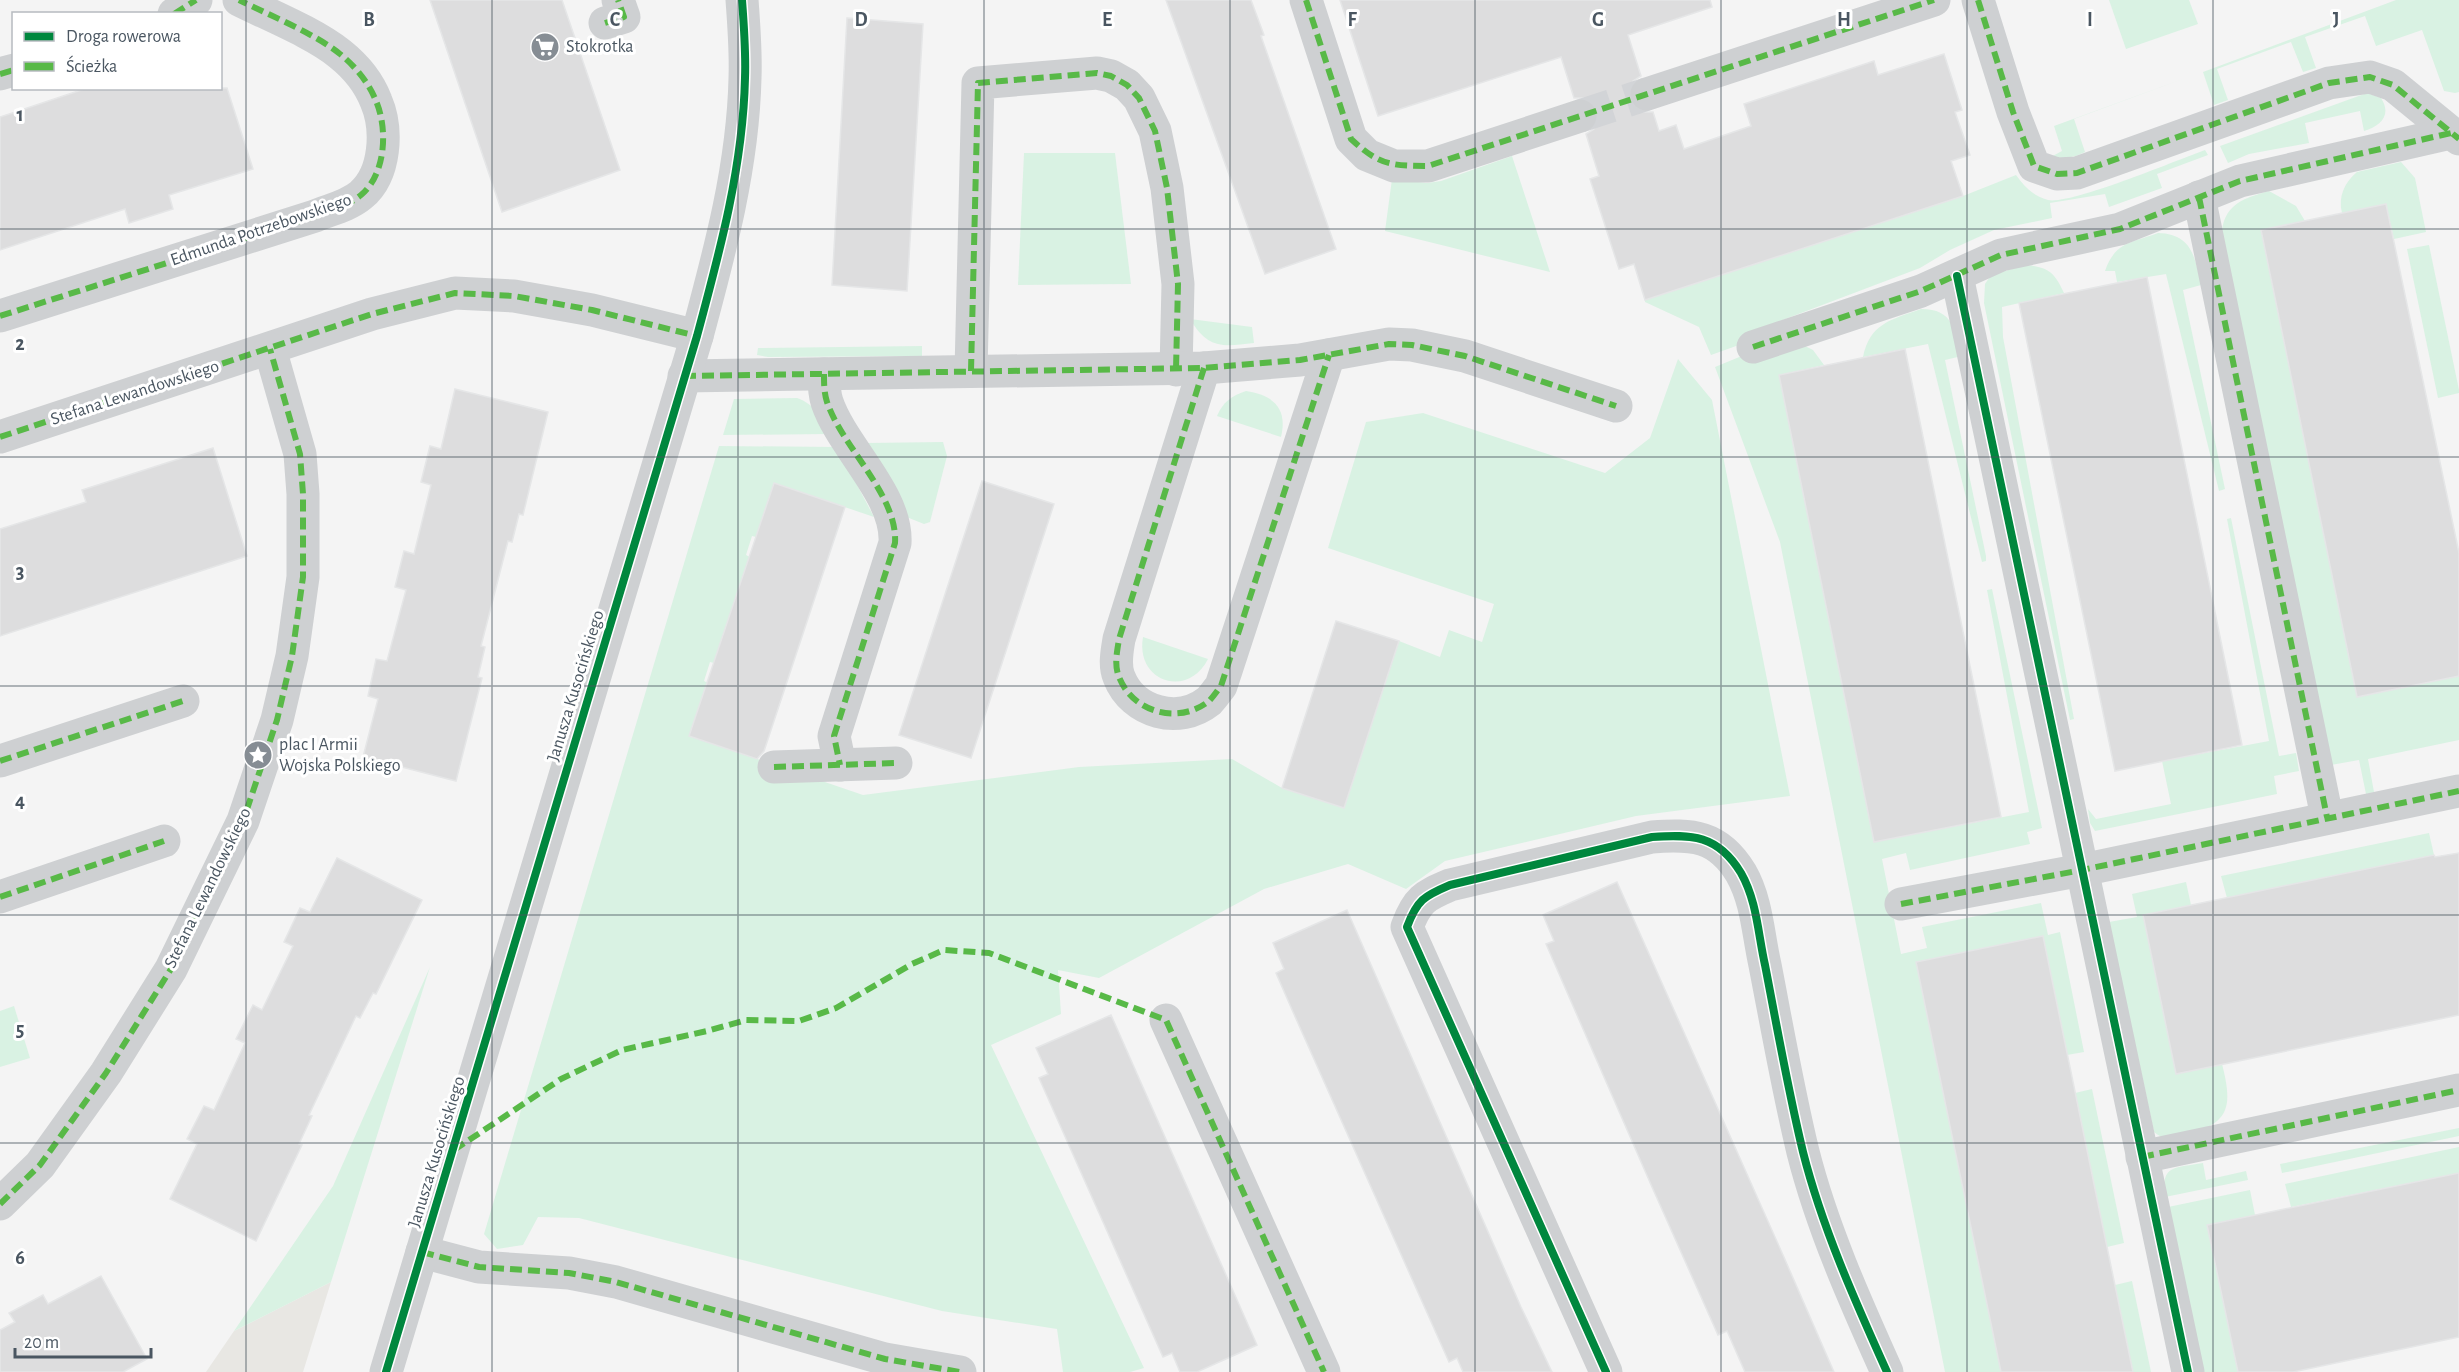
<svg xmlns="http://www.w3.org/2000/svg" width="2459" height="1372" viewBox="0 0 2459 1372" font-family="'Alegreya Sans',sans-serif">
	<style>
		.commercial { fill: #e8e7e3 }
		.green { fill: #d9f2e3 }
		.building { fill: #ddddde; stroke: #e5e6e7; stroke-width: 1.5 }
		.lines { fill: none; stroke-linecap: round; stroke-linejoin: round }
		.street-tunnel { stroke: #d2d4d7; stroke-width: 33; stroke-dasharray: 33 16; stroke-linecap: butt }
		.street { stroke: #ced0d2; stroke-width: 33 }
		.quiet { stroke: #58b947; stroke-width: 6; stroke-dasharray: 12 6; stroke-linecap: butt }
		.cycleway-casing { stroke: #fff; stroke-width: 11 }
		.cycleway { stroke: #00873e; stroke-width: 8 }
		.grid { fill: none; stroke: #4a5661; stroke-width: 1.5; stroke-opacity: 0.55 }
		.labels { text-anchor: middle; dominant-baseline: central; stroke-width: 6; stroke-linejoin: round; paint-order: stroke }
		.poi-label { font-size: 18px; fill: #4a5661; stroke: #fff; text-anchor: start }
		.street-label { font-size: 18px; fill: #4a5661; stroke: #fff }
		.grid-label { font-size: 20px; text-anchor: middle; font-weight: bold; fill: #4a5661; stroke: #fff; stroke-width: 6; stroke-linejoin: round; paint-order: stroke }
	</style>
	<rect width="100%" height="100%" fill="#f4f4f4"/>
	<polygon class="commercial" points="331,1282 303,1372 206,1372 234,1331"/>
	<g class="green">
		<polygon points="2109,0 2189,0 2198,24 2126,49"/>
		<polygon points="2396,0 2459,0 2459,92 2455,93 2444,91 2422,30 2376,46 2365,16 2305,37 2316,68 2303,72 2291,42 2217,69 2228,100 2214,105 2203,72"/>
		<polygon points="2191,76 2074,119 2085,152 2076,156 2048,161 2047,159 2062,151 2054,126"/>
		<path d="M 2367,93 L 2381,98 C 2392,115 2381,126 2364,131 L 2360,111 L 2305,123 L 2309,143 L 2249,154 L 2228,163 L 2220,146 Z"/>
		<path d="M 2205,150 L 2208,155 L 2157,174 L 2162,188 L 2109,207 L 2105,194 L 2050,203 L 2052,218 L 1994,230 L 1950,250 L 1920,268 L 1748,333 L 1750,341 L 1711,355 L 1699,327 L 1645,302 L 1645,300 L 1963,196 L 2016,175 C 2024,186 2033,196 2048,200 C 2071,205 2177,160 2205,150 Z"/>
		<polygon points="1024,153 1115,153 1131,284 1018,285"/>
		<polygon points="1512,156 1550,272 1385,231 1392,179 1427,183 1441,181"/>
		<path d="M 2401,162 L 2415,178 L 2426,232 L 2394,239 L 2386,204 L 2342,213 C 2338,197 2344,183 2357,172 Z"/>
		<path d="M 2269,191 L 2296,206 L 2305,221 L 2261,231 L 2357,697 L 2459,676 L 2459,740 L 2368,759 L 2374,792 L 2366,794 L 2359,760 L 2331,765 L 2222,230 C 2226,203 2245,198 2269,191 Z"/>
		<path d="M 2158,233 C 2192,234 2195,257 2201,285 L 2183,290 L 2225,489 L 2219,491 L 2166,274 L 2117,282 L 2115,271 L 2105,271 C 2115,242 2131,243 2158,233 Z"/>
		<polygon points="2429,245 2459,390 2459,393 2438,398 2407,249"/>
		<path d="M 2026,265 C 2049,267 2055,273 2064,293 L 2002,307 L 2003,337 L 2074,719 L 2070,720 L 1984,303 L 1985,284 L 1991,275 Z"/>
		<path d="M 1921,309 C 1954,309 1954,330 1962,356 L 1945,360 L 1986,556 L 1986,561 L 1982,562 L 1928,344 L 1863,357 C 1870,323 1891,320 1921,309 Z"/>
		<path d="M 1190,319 L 1252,327 L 1254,343 C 1222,347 1208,349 1190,319 Z"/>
		<polygon points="1803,345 1813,350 1824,365 1779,375 1874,842 2029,812 1987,590 1992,589 2042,828 2027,832 2030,844 1910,870 1906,853 1882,859 1901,954 1927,948 1922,927 2041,903 2048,935 2060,932 2084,1052 2067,1055 2001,1372 1945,1372 1780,542 1715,367 1749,353"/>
		<polygon points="922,346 922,356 768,357 757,355 758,348"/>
		<polygon points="1678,359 1712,400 1790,796 1636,816 1445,861 1406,889 1348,864 1264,889 1099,978 1058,970 1061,1014 991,1045 1144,1368 1130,1372 1063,1372 1057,1329 942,1311 579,1218 538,1217 523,1245 497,1249 484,1234 719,446 837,447 874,517 774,483 756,537 752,536 746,555 750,557 714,663 710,662 704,681 708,683 690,736 863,795 1079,767 1232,759 1282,788 1344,808 1399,641 1440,657 1449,630 1482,642 1494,604 1328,548 1366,422 1423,413 1605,473 1650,438"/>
		<path d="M 1246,391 C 1273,395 1288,408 1281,437 L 1217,416 C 1223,402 1231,396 1246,391 Z"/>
		<path d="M 797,398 C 816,405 821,417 829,434 L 723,435 L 734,399 Z"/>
		<polygon points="943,442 947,456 930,522 924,524 904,516 865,443"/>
		<polygon points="2231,518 2279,756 2296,753 2299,771 2274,776 2277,794 2095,831 2090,823 2088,809 2096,819 2171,804 2162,761 2269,741 2227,519"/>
		<path d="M 1143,637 L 1208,659 C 1188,699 1135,682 1143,637 Z"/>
		<polygon points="2429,833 2434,855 2227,898 2221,876"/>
		<path d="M 2186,882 L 2191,905 L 2143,916 L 2176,1073 L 2222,1064 C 2234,1110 2228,1125 2181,1135 C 2170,1137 2163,1140 2154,1132 L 2109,922 L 2137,917 L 2132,894 Z"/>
		<polygon points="430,967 331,1282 234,1331 333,1186"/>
		<polygon points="14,1006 30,1058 0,1067 0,1011"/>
		<polygon points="2092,1089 2124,1243 2107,1247 2075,1093"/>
		<polygon points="2459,1128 2459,1136 2282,1173 2280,1164"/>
		<polygon points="2459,1147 2459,1173 2291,1207 2285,1184"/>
		<path d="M 2203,1163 L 2206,1180 L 2246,1171 L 2248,1180 L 2165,1197 C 2160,1164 2176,1168 2203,1163 Z"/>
		<polygon points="2250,1190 2255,1215 2207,1225 2238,1372 2202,1372 2168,1207"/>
		<polygon points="2132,1281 2151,1372 2133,1372 2115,1285"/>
	</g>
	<g class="building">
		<polygon points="430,0 562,0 620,170 502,212"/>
		<polygon points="1166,0 1251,0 1264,35 1261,36 1336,249 1265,274"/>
		<polygon points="1340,0 1710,0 1712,7 1628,35 1641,76 1633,81 1629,90 1629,100 1635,108 1643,112 1653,112 1659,131 1676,125 1684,149 1751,126 1744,104 1874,61 1878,75 1944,54 1962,110 1955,112 1970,155 1951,161 1963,196 1645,300 1634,264 1619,269 1590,179 1599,176 1586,134 1594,129 1598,120 1598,110 1592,102 1584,98 1574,98 1561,57 1378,116"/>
		<polygon points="847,18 923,24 907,291 832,285"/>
		<polygon points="87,88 227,88 253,169 169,195 173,209 129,223 125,209 0,250 0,117"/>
		<polygon points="2386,204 2459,553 2459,676 2357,697 2261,230"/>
		<polygon points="2147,277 2242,745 2115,771 2019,303"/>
		<polygon points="1905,349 2001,817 1874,842 1779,375"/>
		<polygon points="455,389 548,412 523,515 519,514 512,542 508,541 481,646 485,647 478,677 482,678 456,781 363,757 378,699 368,696 376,659 387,661 406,590 395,587 404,551 414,554 431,485 421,482 430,446 441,449"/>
		<polygon points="213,448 247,556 0,636 0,529 86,502 82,490"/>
		<polygon points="982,481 1054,504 971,758 899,735"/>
		<polygon points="774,483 845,507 764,751 757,759 689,736"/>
		<polygon points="1336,621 1399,641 1344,808 1282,788"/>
		<polygon points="2459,853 2459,1015 2176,1074 2143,915 2434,855 2435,857"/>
		<polygon points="337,858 422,900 376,994 373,993 360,1018 356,1016 309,1115 312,1116 299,1144 302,1145 256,1241 170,1199 197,1144 187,1139 204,1106 214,1110 245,1043 236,1039 253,1005 262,1010 293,946 284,942 300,908 310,912"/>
		<polygon points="1617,882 1783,1255 1834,1372 1745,1372 1727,1331 1718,1335 1652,1187 1546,944 1554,941 1543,915"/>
		<polygon points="1347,910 1521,1307 1552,1372 1463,1372 1457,1358 1449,1362 1293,1012 1276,973 1284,969 1273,943"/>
		<polygon points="2043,936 2107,1247 2133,1372 2001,1372 1916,962"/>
		<polygon points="1111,1015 1257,1345 1197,1372 1180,1372 1172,1353 1163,1357 1039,1078 1048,1074 1036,1048"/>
		<polygon points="2459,1173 2459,1337 2293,1372 2238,1372 2207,1225"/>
		<polygon points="101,1276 147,1359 123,1372 0,1372 0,1330 15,1322 9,1313 43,1295 48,1304"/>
	</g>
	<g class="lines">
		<polyline class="street-tunnel" points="1580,116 1647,94"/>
		<g class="street">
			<polyline points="1306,0 1351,139 1367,155 1394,166 1428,166 1580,116"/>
			<polyline points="1978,0 2013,112 2034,166 2057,174 2077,173 2329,83 2370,77 2393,85 2459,139"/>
			<polyline points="174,14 196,0"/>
			<polyline points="605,23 624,17 618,0"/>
			<polyline points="0,74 14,70"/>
			<polyline points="1647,94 1934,0"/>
			<polyline points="2199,197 2327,817"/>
			<polyline points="1957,276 2188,1372"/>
			<path d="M 0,316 L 315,216 C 329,210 348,206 361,195 C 386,174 388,129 376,101 C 369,83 355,66 340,54 C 314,33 269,15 239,0"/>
			<polyline points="1753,347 1921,291 2001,255 2120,229 2240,181 2451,133"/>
			<path d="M 1204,368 L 1119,639 C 1117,652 1114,665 1119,677 C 1133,713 1179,725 1209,701 C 1213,697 1217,691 1221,686 L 1329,355"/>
			<polyline points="971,371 978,83 1097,73 1111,76 1127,85 1139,98 1155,131 1167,188 1178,284 1176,370"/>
			<path d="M 824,374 C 824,383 824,393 827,402 C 842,447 898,495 895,543 L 834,736 L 840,765"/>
			<polyline points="684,376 1204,368 1300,360 1389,344 1412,345 1465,356 1616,406"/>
			<polyline points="0,437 372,314 455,293 514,296 592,310 697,336"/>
			<polyline points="0,761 183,701"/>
			<polyline points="774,767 896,763"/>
			<polyline points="0,897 164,841"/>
			<polyline points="1901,904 2082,870 2459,791"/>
			<polyline points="1166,1020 1324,1372"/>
			<polyline points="2142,1157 2459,1090"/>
			<polyline points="0,1204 40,1165 106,1073 171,969 243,821 277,720 292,656 303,577 303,494 300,454 270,349"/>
			<polyline points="422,1252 479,1267 569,1273 616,1282 885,1359 960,1372"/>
			<path d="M 386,1372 L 697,336 C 720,251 743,166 745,78 C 746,52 744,26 742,0"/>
			<path d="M 1606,1372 L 1407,927 C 1417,900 1424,896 1450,885 L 1652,837 C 1692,834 1718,835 1741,873 C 1757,901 1758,934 1765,965 C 1777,1027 1788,1090 1803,1152 C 1822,1227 1855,1301 1887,1372"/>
		</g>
		<g class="quiet">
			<path d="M 1306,0 L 1351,139 C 1379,165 1391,166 1428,166 L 1934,0"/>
			<polyline points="1978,0 2013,112 2034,166 2057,174 2077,173 2329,83 2370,77 2393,85 2459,139"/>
			<polyline points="174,14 196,0"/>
			<polyline points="605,23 624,17 618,0"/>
			<polyline points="0,74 14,70"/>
			<polyline points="2199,197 2327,817"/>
			<path d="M 0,316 L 315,216 C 329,210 348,206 361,195 C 386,174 388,129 376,101 C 369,83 355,66 340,54 C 314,33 269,15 239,0"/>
			<polyline points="1753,347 1921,291 2001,255 2120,229 2240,181 2451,133"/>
			<path d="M 1204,368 L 1119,639 C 1117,652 1114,665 1119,677 C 1133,713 1179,725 1209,701 C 1213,697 1217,691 1221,686 L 1329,355"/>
			<polyline points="971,371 978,83 1097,73 1111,76 1127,85 1139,98 1155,131 1167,188 1178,284 1176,370"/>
			<path d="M 824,374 C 824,383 824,393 827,402 C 842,447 898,495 895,543 L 834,736 L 840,765"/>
			<polyline points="684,376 1204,368 1300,360 1389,344 1412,345 1465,356 1616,406"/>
			<polyline points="0,437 372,314 455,293 514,296 592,310 697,336"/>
			<polyline points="0,761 183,701"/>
			<polyline points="774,767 896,763"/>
			<polyline points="0,897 164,841"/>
			<polyline points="1901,904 2082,870 2459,791"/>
			<polyline points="454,1150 561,1079 622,1050 707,1031 746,1020 799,1021 836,1008 912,964 944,950 989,953 1166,1020 1324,1372"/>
			<polyline points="2142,1157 2459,1090"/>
			<polyline points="0,1204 40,1165 106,1073 171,969 243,821 277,720 292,656 303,577 303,494 300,454 270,349"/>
			<polyline points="422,1252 479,1267 569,1273 616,1282 885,1359 960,1372"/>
		</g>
		<g class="cycleway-casing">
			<g id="cycleway">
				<polyline points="1957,276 2188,1372"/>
				<path d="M 386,1372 L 697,336 C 720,251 743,166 745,78 C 746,52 744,26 742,0"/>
				<path d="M 1606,1372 L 1407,927 C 1417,900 1424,896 1450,885 L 1652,837 C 1692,834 1718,835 1741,873 C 1757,901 1758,934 1765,965 C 1777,1027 1788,1090 1803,1152 C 1822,1227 1855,1301 1887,1372"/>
			</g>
		</g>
		<use href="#cycleway" class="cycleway"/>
	</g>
	<path class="grid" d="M 246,0 L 246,1372M 492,0 L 492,1372M 738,0 L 738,1372M 984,0 L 984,1372M 1230,0 L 1230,1372M 1475,0 L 1475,1372M 1721,0 L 1721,1372M 1967,0 L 1967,1372M 2213,0 L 2213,1372M 0,229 L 2459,229M 0,457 L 2459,457M 0,686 L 2459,686M 0,915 L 2459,915M 0,1143 L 2459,1143"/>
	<defs>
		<g id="supermarket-disc" transform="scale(1.5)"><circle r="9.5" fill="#868d94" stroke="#fff"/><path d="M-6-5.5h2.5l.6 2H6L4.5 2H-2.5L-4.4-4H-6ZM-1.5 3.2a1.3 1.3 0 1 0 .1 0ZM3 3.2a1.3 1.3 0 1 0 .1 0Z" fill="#fff"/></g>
		<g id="sight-disc" transform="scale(1.5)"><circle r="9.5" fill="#868d94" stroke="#fff"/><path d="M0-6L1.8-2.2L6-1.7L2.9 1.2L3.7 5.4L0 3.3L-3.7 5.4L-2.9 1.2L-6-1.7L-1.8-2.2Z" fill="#fff"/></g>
	</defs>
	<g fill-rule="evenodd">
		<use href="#supermarket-disc" x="545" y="47"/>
		<use href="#sight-disc" x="258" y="755"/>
	</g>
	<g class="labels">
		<g class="poi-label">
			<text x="566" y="47">Stokrotka</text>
			<text x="279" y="745">plac I Armii<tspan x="279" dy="21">Wojska Polskiego</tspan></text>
		</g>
		<g class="street-label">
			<text transform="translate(261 230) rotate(-19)">Edmunda Potrzebowskiego</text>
			<text transform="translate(135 393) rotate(-18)">Stefana Lewandowskiego</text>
			<text transform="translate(576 686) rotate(-73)">Janusza Kusocińskiego</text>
			<text transform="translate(208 888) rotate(-64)">Stefana Lewandowskiego</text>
			<text transform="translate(437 1152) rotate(-73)">Janusza Kusocińskiego</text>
		</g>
	</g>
	<g class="grid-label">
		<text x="369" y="26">B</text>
		<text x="615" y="26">C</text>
		<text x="861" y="26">D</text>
		<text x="1107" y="26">E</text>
		<text x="1352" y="26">F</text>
		<text x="1598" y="26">G</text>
		<text x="1844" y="26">H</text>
		<text x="2090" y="26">I</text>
		<text x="2336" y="26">J</text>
		<text x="20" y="121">1</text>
		<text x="20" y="350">2</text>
		<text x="20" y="578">3</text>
		<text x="20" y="807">4</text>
		<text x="20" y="1036">5</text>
		<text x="20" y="1264">6</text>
	</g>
	<rect x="12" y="12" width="210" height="78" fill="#ffffff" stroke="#b7bbc0" stroke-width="1.5"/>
	<rect x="24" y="32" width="30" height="9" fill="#00873e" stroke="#b7bbc0" stroke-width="1.5"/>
	<text x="66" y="42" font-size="18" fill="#4a5661">Droga rowerowa</text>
	<rect x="24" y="62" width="30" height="9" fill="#58b947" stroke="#b7bbc0" stroke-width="1.5"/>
	<text x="66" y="72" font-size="18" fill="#4a5661">Ścieżka</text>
	<path d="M15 1348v9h136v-9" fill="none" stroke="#4a5661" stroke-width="3"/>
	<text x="24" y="1348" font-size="18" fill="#4a5661" stroke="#ffffff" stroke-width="4.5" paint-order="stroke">20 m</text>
</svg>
